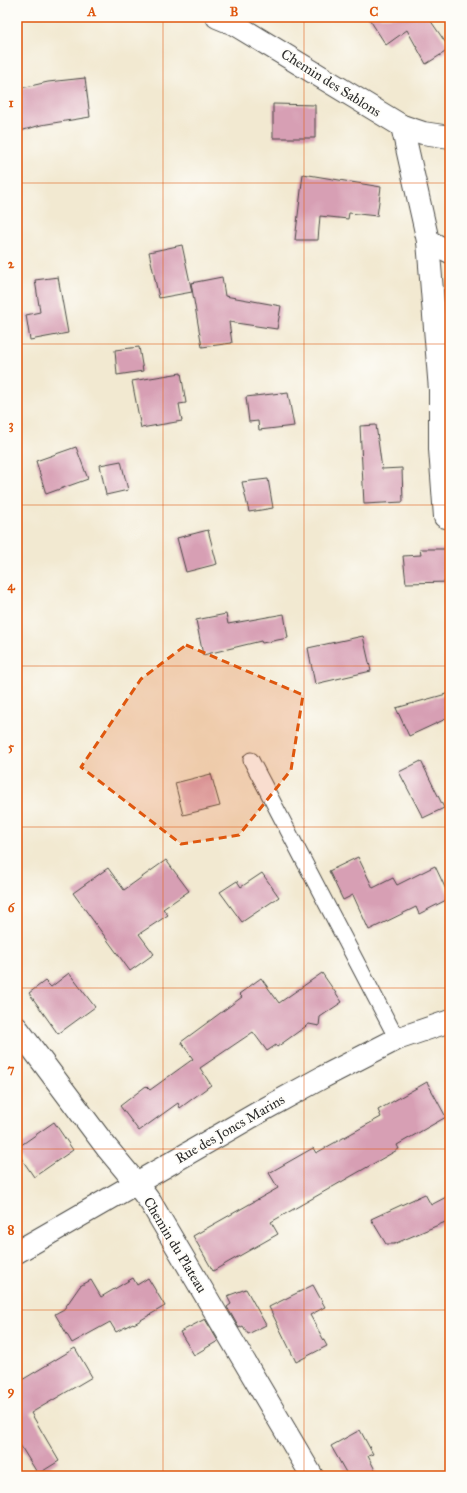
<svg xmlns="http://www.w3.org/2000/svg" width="467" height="1493" viewBox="0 0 467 1493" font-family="'IM FELL Great Primer',serif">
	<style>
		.building { fill: #d79fb4 }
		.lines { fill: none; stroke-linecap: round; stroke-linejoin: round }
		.lane-casing { stroke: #494844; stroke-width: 17 }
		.street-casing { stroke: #494844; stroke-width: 24 }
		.lane { stroke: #fff; stroke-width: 15 }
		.street { stroke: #fff; stroke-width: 22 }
		.marked { fill: #df570e; fill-opacity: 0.2; stroke: #df570e; stroke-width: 3; stroke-dasharray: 8 5; stroke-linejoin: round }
		.grid { fill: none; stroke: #df570e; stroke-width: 1; stroke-opacity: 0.55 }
		.labels { text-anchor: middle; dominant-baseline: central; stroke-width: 3.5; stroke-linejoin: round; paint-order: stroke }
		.street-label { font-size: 14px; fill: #2b2b2b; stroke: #fdfcf7 }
		.neatline { fill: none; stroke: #df570e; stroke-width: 1.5 }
		.grid-label { font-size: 13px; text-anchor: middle; font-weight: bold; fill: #df570e }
	</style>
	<rect width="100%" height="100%" fill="#fdfcf7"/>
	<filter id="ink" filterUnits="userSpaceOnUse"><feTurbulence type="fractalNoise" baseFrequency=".025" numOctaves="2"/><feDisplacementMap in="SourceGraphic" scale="8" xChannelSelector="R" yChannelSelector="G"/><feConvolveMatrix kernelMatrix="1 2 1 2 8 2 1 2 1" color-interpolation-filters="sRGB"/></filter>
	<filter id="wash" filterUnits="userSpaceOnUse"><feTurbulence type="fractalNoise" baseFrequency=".012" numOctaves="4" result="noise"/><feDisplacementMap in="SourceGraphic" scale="16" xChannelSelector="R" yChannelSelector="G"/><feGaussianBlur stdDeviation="0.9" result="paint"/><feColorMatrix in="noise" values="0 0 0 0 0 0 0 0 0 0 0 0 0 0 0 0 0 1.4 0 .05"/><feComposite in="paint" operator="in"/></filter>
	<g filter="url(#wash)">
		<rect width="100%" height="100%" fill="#f2e9d1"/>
		<g id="blocks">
			<g class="building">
				<polygon points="368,17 428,17 450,49 426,64 407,30 386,45"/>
				<polygon points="85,78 90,117 41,125 17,132 17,89 48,82"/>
				<polygon points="273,104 315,105 315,138 273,138"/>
				<polygon points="303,174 381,187 377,216 349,213 348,219 320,216 318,240 295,240"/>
				<polygon points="182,245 192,292 159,298 149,252"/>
				<polygon points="58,277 68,333 30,340 26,315 40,312 35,280"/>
				<polygon points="222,277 225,296 281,306 277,329 229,322 232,343 202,347 191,283"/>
				<polygon points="139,347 143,371 117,375 115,350"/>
				<polygon points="181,373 186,403 179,404 182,421 141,428 132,381"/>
				<polygon points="281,393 281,394 288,393 294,426 259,430 258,421 249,422 246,397"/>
				<polygon points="376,425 382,469 402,468 403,502 364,504 360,426"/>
				<polygon points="76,447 88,479 46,494 36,461"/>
				<polygon points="121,461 128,490 106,495 100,465"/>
				<polygon points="268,479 273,508 249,512 242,482"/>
				<polygon points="208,530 217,564 186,572 177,538"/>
				<polygon points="420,549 448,549 450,582 406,583 403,556 421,555"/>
				<polygon points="226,614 228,624 284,614 288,638 262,643 261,641 203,655 196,620"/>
				<polygon points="363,636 371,671 315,684 308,648"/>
				<polygon points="450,693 450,717 409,736 396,708"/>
				<polygon points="421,761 444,808 423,818 399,772"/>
				<polygon points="211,774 220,806 183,815 175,783"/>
				<polygon points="358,857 373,888 393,878 397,885 435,866 450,898 419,914 416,907 369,930 353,895 343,900 329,871"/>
				<polygon points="166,860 189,891 163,909 168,915 139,934 154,954 130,971 73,893 108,868 124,890"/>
				<polygon points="262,873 279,897 242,922 220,892 237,881 241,887"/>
				<polygon points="69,973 95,1007 58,1034 29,993 45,981 51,987"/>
				<polygon points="322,973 342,1002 320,1017 319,1026 309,1024 277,1047 276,1045 267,1051 253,1032 200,1068 211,1085 180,1108 178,1103 139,1131 120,1106 146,1086 150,1090 193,1059 181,1042 242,997 239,994 261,978 279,1003"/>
				<polygon points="427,1082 446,1117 397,1145 399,1149 271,1222 278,1234 213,1271 193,1236 278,1188 269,1173 313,1148 316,1153 381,1117 378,1110"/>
				<polygon points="54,1122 73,1150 34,1177 17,1152 17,1148"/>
				<polygon points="425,1194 431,1205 450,1195 450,1220 394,1244 386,1244 371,1219"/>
				<polygon points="133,1278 137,1285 148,1278 165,1306 134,1324 133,1323 116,1332 110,1322 72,1343 55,1314 64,1309 80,1286 91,1280 101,1297"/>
				<polygon points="313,1285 325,1307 310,1315 327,1346 296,1362 269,1307"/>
				<polygon points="246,1289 266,1325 248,1334 243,1326 239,1328 227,1307 231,1304 227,1296"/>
				<polygon points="205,1319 218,1341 194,1355 180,1332"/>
				<polygon points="75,1348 92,1377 31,1413 59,1461 38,1474 17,1440 17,1383"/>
				<polygon points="360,1430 373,1454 368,1456 378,1476 348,1476 331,1446"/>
			</g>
		</g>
	</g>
	<g filter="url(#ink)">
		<use href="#blocks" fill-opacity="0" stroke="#494844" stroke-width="1"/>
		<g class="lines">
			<g class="lane-casing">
				<polyline id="lane" points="251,760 397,1039"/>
			</g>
			<g class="street-casing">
				<g id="street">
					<polyline points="217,17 234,24 402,126 423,133 450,137"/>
					<polyline points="402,126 428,241 450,252"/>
					<polyline points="428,241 440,390 440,449 445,517"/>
					<polyline points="17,1028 107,1148 136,1183 151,1203 312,1476"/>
					<polyline points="17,1252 263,1110 323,1077 397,1039 450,1021"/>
				</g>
			</g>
			<use href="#lane" class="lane"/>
			<use href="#street" class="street"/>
		</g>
	</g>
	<path class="marked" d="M 186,645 L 303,695 L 291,770 L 239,835 L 181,844 L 81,767 L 141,679 Z"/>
	<path class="grid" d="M 163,17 L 163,1476M 304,17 L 304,1476M 17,183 L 450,183M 17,344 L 450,344M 17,505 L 450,505M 17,666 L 450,666M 17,827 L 450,827M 17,988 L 450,988M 17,1149 L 450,1149M 17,1310 L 450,1310"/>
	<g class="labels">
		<g class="street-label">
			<text transform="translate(331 83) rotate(32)">Chemin des Sablons</text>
			<text transform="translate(230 1129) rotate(-30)">Rue des Joncs Marins</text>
			<text transform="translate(175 1245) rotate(59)">Chemin du Plateau</text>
		</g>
	</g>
	<rect width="467" height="1493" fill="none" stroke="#fdfcf7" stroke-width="44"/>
	<rect x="22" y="22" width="423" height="1449" class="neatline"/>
	<g class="grid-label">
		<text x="92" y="16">A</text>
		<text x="234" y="16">B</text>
		<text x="374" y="16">C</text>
		<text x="11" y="107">1</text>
		<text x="11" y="268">2</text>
		<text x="11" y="429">3</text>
		<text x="11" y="590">4</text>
		<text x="11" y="751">5</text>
		<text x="11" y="912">6</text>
		<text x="11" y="1073">7</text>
		<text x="11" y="1234">8</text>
		<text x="11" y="1395">9</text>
	</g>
</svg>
